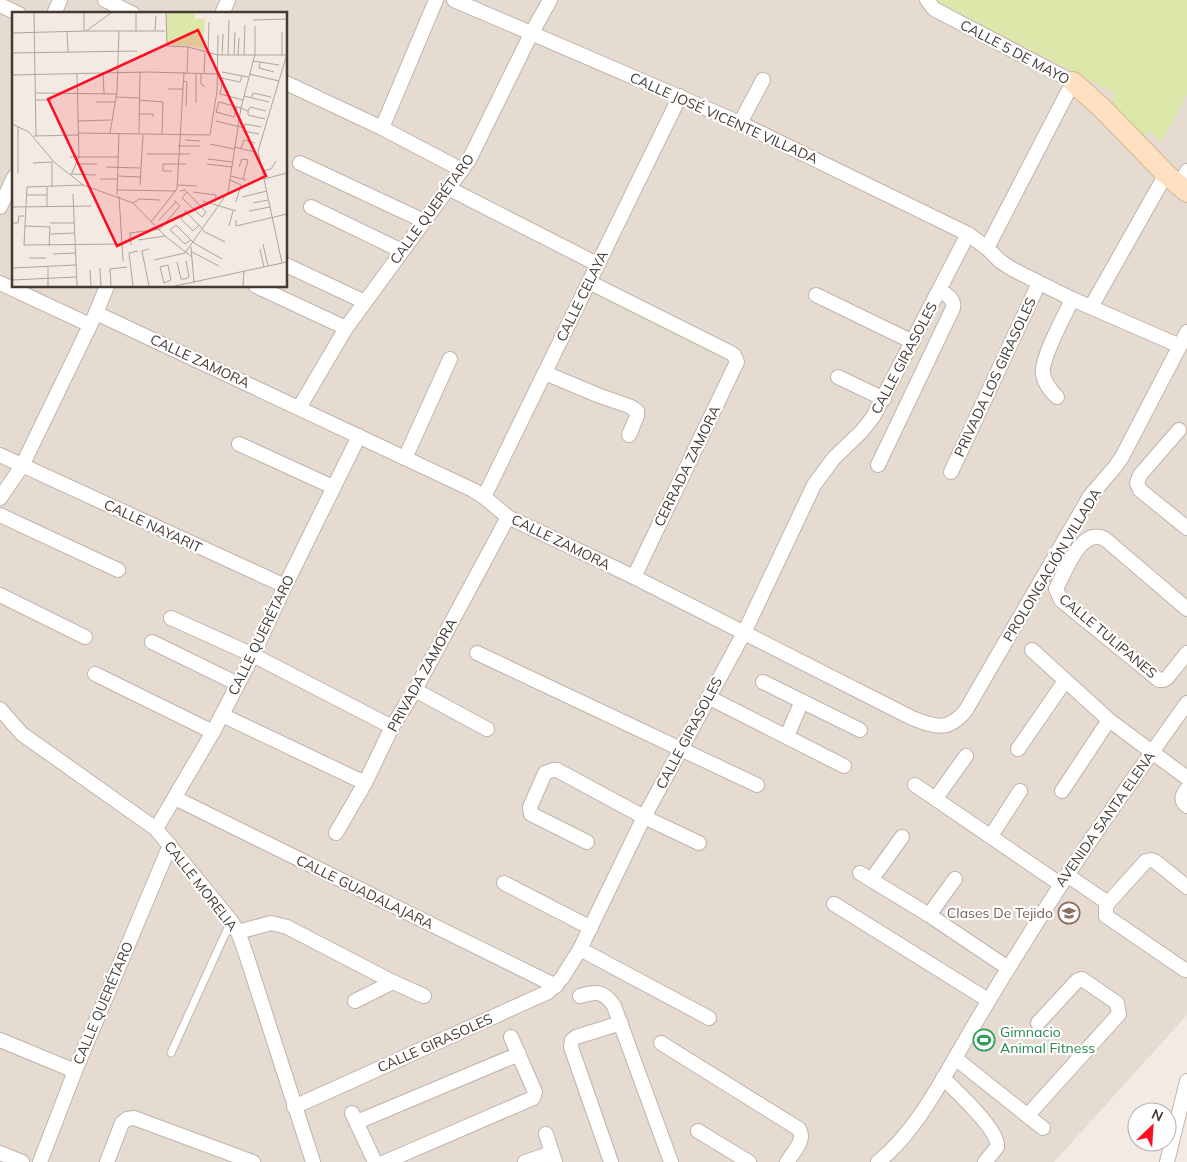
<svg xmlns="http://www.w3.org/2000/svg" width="1187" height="1162" viewBox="0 0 1187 1162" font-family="Mulish,sans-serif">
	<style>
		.residential { fill: #e6dbd1; fill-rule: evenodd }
		.green { fill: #dbe8aa }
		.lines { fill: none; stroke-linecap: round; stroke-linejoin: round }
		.lane-casing { stroke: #c1b3a9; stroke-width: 9 }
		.street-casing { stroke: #c1b3a9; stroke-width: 16 }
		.secondary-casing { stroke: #d7b593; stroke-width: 22 }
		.lane { stroke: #fff; stroke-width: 7 }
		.street { stroke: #fff; stroke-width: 14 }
		.secondary { stroke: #ffe1c1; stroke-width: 20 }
		.labels { text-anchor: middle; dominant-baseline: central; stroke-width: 4.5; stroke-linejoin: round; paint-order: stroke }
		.street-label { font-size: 14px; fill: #443a33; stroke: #fff }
		.education-label { font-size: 14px; fill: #785e54; stroke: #fff; text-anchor: end }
		.leisure-label { font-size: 14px; fill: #27864d; stroke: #fff; text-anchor: start }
		.inset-road { fill: none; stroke: #aca49d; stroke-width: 1 }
		.view { fill: #ff0e23; fill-opacity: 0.15; stroke: #ff0e23; stroke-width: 2.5 }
		.inset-edge { fill: none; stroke: #443a33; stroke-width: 2.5 }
	</style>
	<rect width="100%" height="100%" fill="#f2eae3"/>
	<path class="residential" d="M 0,0 L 1187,0 L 1187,1015 L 1054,1162 L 0,1162 ZM 14,14 L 286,14 L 286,286 L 14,286 Z"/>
	<polygon class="green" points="934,0 1187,0 1187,95 1161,143 1149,131 1143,137 1110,104 1115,93"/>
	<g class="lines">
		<g class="lane-casing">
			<polyline id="lane" points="171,1053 231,921"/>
		</g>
		<g class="street-casing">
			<g id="street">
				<polyline points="105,0 133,14"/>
				<polyline points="454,0 740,123 968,234 987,248 1000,261 1012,269 1072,299 1180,346"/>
				<polyline points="927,0 934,9 1073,82 987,248"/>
				<polyline points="0,5 19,14"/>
				<polyline points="54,14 60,0"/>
				<polyline points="222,14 228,0"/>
				<polyline points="286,83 382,128 462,170"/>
				<polyline points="740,123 763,80"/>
				<polyline points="382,128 436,0"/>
				<polyline points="300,163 424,221"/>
				<polyline points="1179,186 1187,171"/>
				<polyline points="448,188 597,264"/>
				<polyline points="0,207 14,177"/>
				<polyline points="311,207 402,251"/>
				<polyline points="286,265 365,302"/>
				<polyline points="589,282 729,352 734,355 737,362 634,577"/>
				<polyline points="0,283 90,325"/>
				<polyline points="256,286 346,328"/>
				<polyline points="816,295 913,342"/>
				<polyline points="1091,307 1166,174"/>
				<path d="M 96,313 L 473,490 L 484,497 L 508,517 L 634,577 L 912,718 C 935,727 949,732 966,710 L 1090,496 L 1115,467 L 1122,457 L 1187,332"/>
				<polyline points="545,373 600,396 629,406 637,411 637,416 629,435"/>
				<polyline points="838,377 884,399"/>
				<path d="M 1057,397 C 1050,390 1044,383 1043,373 C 1041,357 1065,316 1072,299"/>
				<polyline points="299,408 346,328 469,160 531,34 550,0"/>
				<polyline points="1179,430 1140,475 1137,483 1140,490 1187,528"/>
				<polyline points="239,444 333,487"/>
				<polyline points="0,455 285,586"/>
				<polyline points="405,458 450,359"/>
				<path d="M 878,465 L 953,308 C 955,299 946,294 939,290"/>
				<polyline points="951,472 1039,283"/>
				<polyline points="484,497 680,96"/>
				<polyline points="0,498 22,466 96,313 107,286"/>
				<polyline points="0,515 118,570"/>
				<polyline points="0,595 85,637"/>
				<path d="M 1187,609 L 1105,539 C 1081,526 1065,572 1056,589 L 1061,600 L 1159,680 L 1163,680 L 1167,678 L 1187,653"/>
				<polyline points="171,618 253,655 392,727"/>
				<polyline points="152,642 238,684"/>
				<polyline points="1032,650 1109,720 1187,778"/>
				<polyline points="477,653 757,785"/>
				<polyline points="95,674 213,732"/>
				<polyline points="763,682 860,730"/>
				<polyline points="415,690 487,729"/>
				<polyline points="708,697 844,766"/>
				<polyline points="0,709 22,734 156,829 231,921 238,932 246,954 313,1162"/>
				<polyline points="222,715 365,783"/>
				<polyline points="787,736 802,701"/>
				<polyline points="1018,749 1065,681"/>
				<polyline points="915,785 1060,884"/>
				<path d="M 1187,789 C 1182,795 1180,801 1187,806"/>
				<polyline points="1062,791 1109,720"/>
				<polyline points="175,798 556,986"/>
				<polyline points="936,798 966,756"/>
				<polyline points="156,829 213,732 253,655 285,586 359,436"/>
				<polyline points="336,833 365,783 392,727 415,690 508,517"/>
				<polyline points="991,836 1020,791"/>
				<polyline points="587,842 531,814 530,807 545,773 553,770 557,770 644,817 699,843"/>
				<polyline points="860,873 929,915 1008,968"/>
				<polyline points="1067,875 1108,903 1106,907 1106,916 1185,970"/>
				<polyline points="871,880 902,837"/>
				<polyline points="504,883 591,928"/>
				<polyline points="1108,903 1146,861 1151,860 1156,862 1187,887"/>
				<polyline points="834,904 988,1000"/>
				<polyline points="929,915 955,879"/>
				<polyline points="238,932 271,923 287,927 393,982 424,996"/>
				<polyline points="580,949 709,1018"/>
				<path d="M 580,996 C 597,991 604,991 614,1006 L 671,1162"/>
				<polyline points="355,1001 393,982"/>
				<polyline points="0,1040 75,1071"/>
				<path d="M 661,1043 L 799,1129 C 806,1140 793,1152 787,1162"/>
				<polyline points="955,1058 1043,1128"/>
				<path d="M 943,1078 C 955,1090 1000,1131 997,1147 L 985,1162"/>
				<polyline points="294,1107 548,992 562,978 580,949 644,817 744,633 814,485 834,458 862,431 873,417 968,234"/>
				<polyline points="352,1113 375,1162"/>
				<polyline points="1028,1115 1119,1014 1117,1003 1082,979 1078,980 1073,985 1038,1023"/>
				<polyline points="357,1122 519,1054"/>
				<polyline points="698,1131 749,1162"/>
				<polyline points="546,1134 555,1162"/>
				<polyline points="0,1153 22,1162"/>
				<polyline points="40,1162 75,1071 170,845"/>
				<polyline points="107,1162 122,1123 127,1119 134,1118 253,1162"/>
				<polyline points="385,1162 533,1098 535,1092 511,1037"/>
				<polyline points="525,1162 552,1153"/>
				<polyline points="611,1162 571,1047 572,1040 576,1037 621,1023"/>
				<path d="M 878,1162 C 916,1132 942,1080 966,1039 C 984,1008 1002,978 1021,948 C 1072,864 1130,783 1187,703"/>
				<polyline points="1167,1162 1187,1081"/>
			</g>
		</g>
		<g class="secondary-casing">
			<polyline id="secondary" points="1073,82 1103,109 1166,174 1187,192"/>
		</g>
		<use href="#lane" class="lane"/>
		<use href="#street" class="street"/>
		<use href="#secondary" class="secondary"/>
	</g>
	<defs>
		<g id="university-ring" transform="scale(1.125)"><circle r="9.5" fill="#fff" stroke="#8d6e63" stroke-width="1.5"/><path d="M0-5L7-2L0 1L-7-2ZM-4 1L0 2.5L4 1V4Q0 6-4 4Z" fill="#8d6e63"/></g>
		<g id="stadium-ring" transform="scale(1.125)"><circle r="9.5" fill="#fff" stroke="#2e9e5b" stroke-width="1.5"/><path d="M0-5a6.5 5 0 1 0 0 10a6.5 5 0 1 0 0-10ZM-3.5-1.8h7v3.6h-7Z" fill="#2e9e5b"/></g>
	</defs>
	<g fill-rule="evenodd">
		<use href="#university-ring" x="1069" y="913"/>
		<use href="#stadium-ring" x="984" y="1040"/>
	</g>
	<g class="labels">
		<g class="street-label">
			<text transform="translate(1015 52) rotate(28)">CALLE 5 DE MAYO</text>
			<text transform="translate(724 118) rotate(24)">CALLE JOSÉ VICENTE VILLADA</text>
			<text transform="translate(432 209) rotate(-54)">CALLE QUERÉTARO</text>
			<text transform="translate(582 296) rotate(-64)">CALLE CELAYA</text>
			<text transform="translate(904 358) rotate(-62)">CALLE GIRASOLES</text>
			<text transform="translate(200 361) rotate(25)">CALLE ZAMORA</text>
			<text transform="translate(995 377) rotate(-65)">PRIVADA LOS GIRASOLES</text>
			<text transform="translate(687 466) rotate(-64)">CERRADA ZAMORA</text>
			<text transform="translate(153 526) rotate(25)">CALLE NAYARIT</text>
			<text transform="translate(561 542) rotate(26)">CALLE ZAMORA</text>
			<text transform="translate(1052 565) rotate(-59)">PROLONGACIÓN VILLADA</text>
			<text transform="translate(261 635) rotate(-64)">CALLE QUERÉTARO</text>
			<text transform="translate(1108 636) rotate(40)">CALLE TULIPANES</text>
			<text transform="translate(422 675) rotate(-61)">PRIVADA ZAMORA</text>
			<text transform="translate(689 733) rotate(-62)">CALLE GIRASOLES</text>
			<text transform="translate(1105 819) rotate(-55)">AVENIDA SANTA ELENA</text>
			<text transform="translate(201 886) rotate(52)">CALLE MORELIA</text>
			<text transform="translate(365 892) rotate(26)">CALLE GUADALAJARA</text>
			<text transform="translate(103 1003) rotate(-67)">CALLE QUERÉTARO</text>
			<text transform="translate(435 1043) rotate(-24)">CALLE GIRASOLES</text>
		</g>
		<g class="education-label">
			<text x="1053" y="913">Clases De Tejido</text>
		</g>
		<g class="leisure-label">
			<text x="1000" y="1032">Gimnacio<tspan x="1000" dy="16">Animal Fitness</tspan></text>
		</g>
	</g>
	<g transform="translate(12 12)">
		<rect width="275" height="275" fill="#f2eae3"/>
		<path d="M 155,1 L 183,1 L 183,7 L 193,7 L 191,37 L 182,34 L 154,33 Z" fill="#dbe8aa"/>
		<path class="inset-road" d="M 22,1 L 24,124M 154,1 L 155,34 L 176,35 L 206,43 L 275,43M 241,8 L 275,7M 55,19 L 56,40M 72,19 L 72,1M 74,19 L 153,19M 124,19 L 124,1M 143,19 L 144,4M 0,21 L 74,19 L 99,1M 0,41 L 125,39M 196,42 L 197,10M 210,43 L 211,22M 216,43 L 217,8M 222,43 L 223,20M 226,43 L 227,26M 232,43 L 233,13M 270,43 L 270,20M 241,49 L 267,53M 248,50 L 247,56 L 262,60M 210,60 L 236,65M 91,61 L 92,81M 175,61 L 176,35M 184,62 L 184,91M 189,62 L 189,72 L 193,75M 192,62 L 193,41M 237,62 L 267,69M 0,63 L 137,60 L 205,62M 209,66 L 228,70 L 230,64M 172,69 L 175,70 L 174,94M 210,72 L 208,82 L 231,88M 156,77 L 171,77M 24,81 L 105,82M 232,84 L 257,90M 104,85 L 127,86M 239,86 L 241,81 L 259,85M 24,88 L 40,88M 127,88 L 151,90 L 150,123M 84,90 L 103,90M 225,95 L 222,105 L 204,100 L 207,90 L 229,96 L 236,99M 127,102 L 141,102 L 141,105M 253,107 L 236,103 L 236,99 L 238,95 L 254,99M 66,109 L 99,108M 204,109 L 233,116M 0,112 L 17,120 L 42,150 L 71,173 L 121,191 L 153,224 L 180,245M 67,121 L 198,123 L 205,79 L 206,23M 98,121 L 105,80 L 107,19M 127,121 L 128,60M 247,122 L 232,119 L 233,112 L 249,115M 22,124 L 67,123M 173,128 L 188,129M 198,132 L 222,137M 166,134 L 188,134M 222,135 L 243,140M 229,136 L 232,128 L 243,131M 135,142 L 178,142M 58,145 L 107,145M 196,147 L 220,150M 21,151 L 40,150M 65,152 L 85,152M 195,152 L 220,155M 94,155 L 128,156M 227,155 L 230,147 L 236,148 L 231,167M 160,159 L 151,159 L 151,152 L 174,152M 250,159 L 259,157 L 264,149M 6,161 L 6,115M 60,162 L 84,163M 59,163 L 67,145 L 65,62M 106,164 L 128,165M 219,164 L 234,168M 88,167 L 106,167M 252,167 L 275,161M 218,168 L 229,173 L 224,190M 71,173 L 15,175 L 12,233 L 110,232M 128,173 L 131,123M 165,173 L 185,174M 35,175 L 35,195M 40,175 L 40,150M 105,178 L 164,179M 168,179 L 173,178 L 175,180 L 194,200 L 190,205 L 170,186 L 175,180M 181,180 L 204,183 L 203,190M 61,182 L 65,274M 15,183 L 35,183M 105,183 L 107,121M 107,184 L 111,249M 230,185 L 255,179M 191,189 L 224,199M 121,191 L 127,187 L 148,188M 241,191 L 256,188M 0,195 L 79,194M 172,198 L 192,218M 237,199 L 258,195M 174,200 L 169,207 L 181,219 L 187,213M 147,208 L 164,190M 224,208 L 224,214 L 275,202M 139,210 L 165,177 L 172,60M 0,211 L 6,211 L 7,204 L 12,204M 38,211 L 62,211M 13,214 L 38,215 L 37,234M 217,214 L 221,199M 191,219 L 213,230M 38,222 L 63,221M 126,228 L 153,224M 179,228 L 173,232 L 158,218 L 164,213 L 182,231 L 210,247M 251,232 L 256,254M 119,233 L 118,221 L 148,217 L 168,194 L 162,188M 179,235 L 182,271M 137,237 L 130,239 L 137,274M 248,237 L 252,255M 180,240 L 207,254M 173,241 L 216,180 L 229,96 L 243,42 L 243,14M 41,242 L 63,241M 17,246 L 34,246M 142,248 L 173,241M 165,250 L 169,267 L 173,267M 270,251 L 246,139 L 275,42M 156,253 L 159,268 L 152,271 L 148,255 ZM 36,254 L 36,274M 0,256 L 64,253M 88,256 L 89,274M 78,258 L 79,274M 173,267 L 177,265 L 174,249M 0,268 L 64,265M 99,274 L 98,257 L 115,255M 121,274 L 117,241 L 126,239M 163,274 L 275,250M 231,274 L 232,259"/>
		<path class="view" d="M 186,18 L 254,164 L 105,234 L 36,87 Z"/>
		<rect width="275" height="275" class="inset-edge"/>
	</g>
	<g transform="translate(1152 1127) rotate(25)"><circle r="24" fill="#ffffff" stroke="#b4b0ad"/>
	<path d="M0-4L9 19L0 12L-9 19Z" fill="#ff0e23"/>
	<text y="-8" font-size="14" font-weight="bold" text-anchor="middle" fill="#443a33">N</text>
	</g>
</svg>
